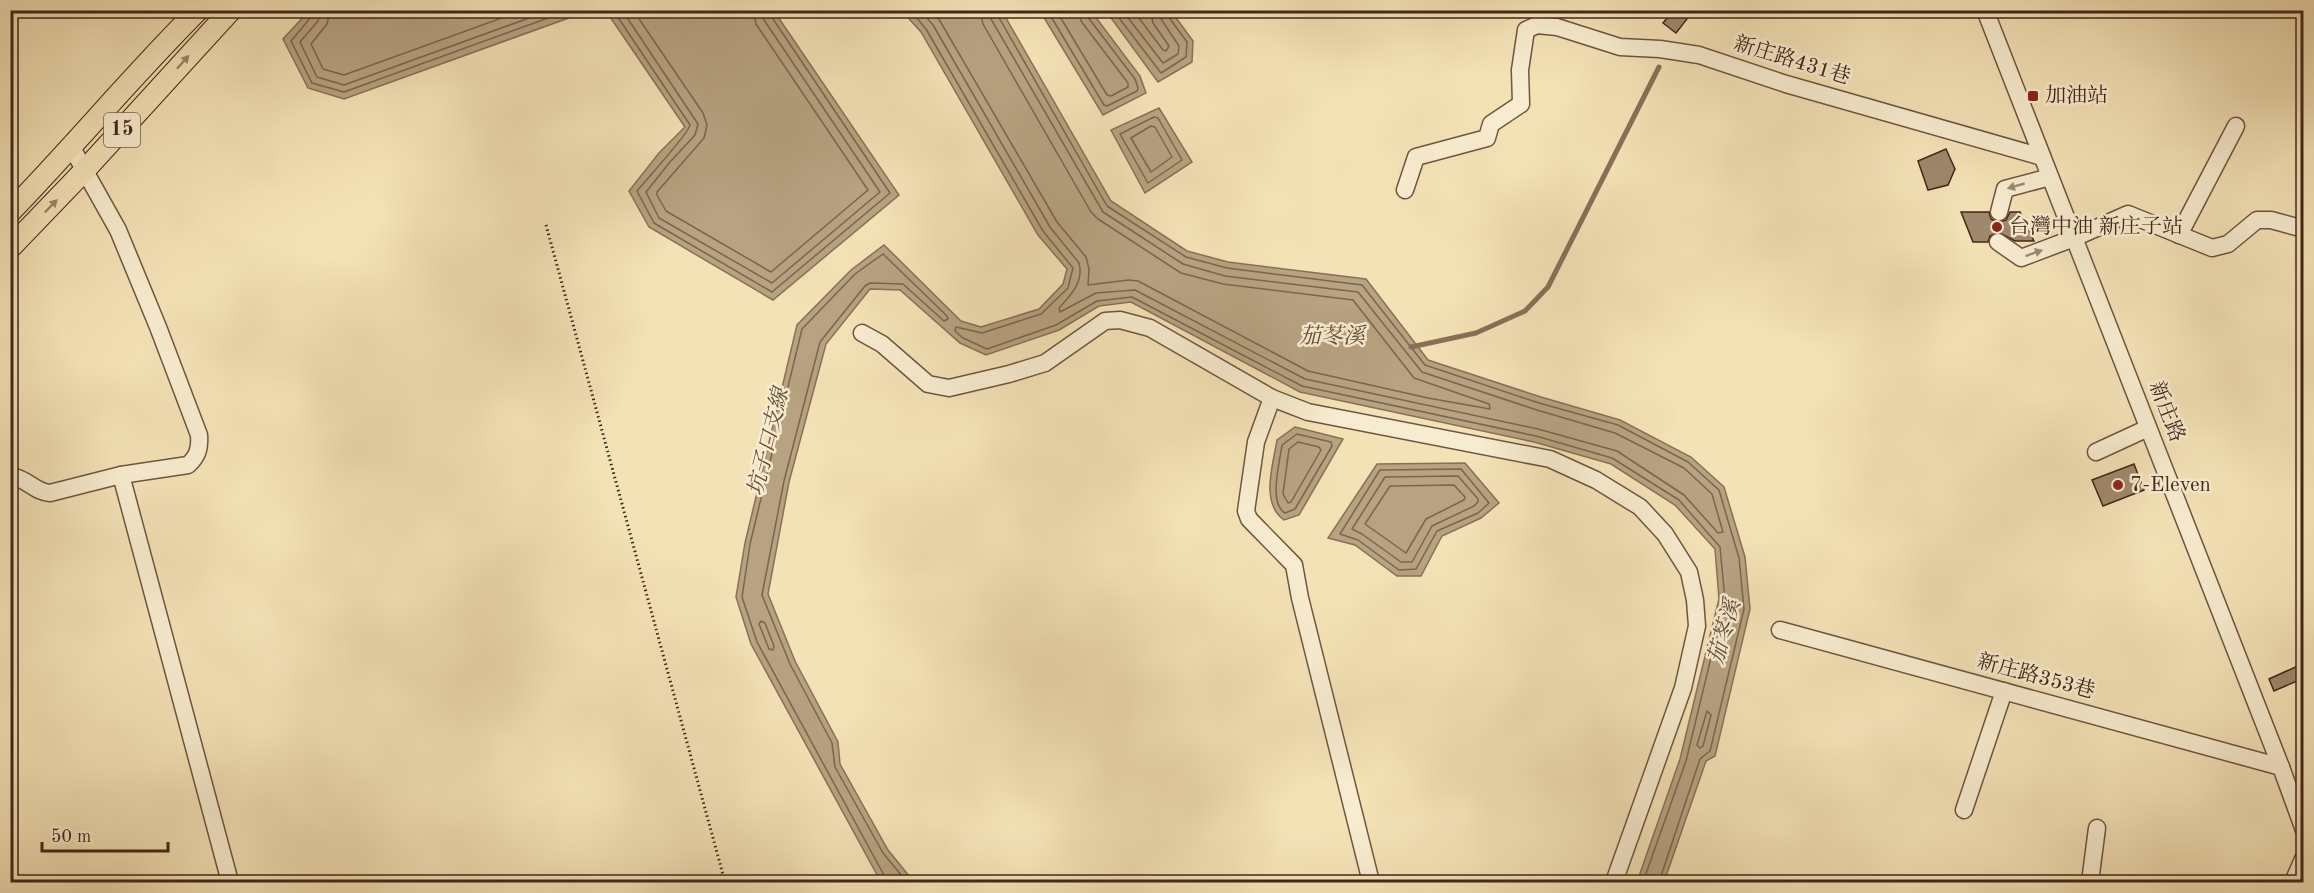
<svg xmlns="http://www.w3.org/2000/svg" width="2314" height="893" viewBox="0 0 2314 893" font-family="'Old Standard TT','Noto Serif TC',serif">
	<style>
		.water { fill: #b7a281; stroke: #887057; stroke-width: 1.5 }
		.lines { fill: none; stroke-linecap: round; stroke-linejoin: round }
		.shore { stroke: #7c644d; stroke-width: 1.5 }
		.stream { stroke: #887057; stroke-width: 5 }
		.building { fill: #9f886b; stroke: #422619; stroke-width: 1.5 }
		.minor-casing { stroke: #6e5540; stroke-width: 19 }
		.major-casing { stroke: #422619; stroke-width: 23 }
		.path { stroke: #422619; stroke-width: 3; stroke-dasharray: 1.5 3; stroke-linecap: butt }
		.minor { stroke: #f8ecd0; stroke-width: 16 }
		.major { stroke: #f4e2b7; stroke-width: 21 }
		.oneway { fill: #9b8468 }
		.oneway2 { fill: #9d8974 }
		.poi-dot { fill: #8f2418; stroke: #f8ecd0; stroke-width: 2 }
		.labels { text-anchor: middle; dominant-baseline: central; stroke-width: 5; stroke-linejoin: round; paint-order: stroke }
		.shield { fill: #f8ecd0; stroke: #796150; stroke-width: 1.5 }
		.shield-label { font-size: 20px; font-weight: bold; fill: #422619 }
		.street-label { font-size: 21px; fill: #422619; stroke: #f8ecd0 }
		.poi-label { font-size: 21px; fill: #422619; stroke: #f8ecd0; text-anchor: start }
		.water-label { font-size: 22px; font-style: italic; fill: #654b38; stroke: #f8ecd0 }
	</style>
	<rect width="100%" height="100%" fill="#f4e2b7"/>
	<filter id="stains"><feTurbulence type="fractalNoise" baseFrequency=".00333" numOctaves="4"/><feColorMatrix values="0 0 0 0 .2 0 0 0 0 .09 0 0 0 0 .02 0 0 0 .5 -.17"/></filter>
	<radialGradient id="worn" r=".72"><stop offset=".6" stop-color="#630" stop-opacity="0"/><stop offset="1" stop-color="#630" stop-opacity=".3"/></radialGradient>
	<g class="water">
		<polygon points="575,11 577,15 344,99 308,88 283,39 309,11"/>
		<polygon points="606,11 774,11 899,195 773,300 649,227 629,191 659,153 685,127"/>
		<polygon points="1002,11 1111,201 1187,251 1228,262 1366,279 1428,360 1541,397 1620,420 1691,457 1724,487 1745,557 1750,609 1715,756 1706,761 1664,882 1637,882 1680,759 1719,599 1715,549 1675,505 1611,464 1534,442 1300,392 1131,302 1099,306 1059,330 986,355 960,343 900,290 870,289 826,344 789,482 768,594 795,661 838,742 840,764 888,850 914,882 881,882 751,644 736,597 745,543 797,325 851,270 884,245 961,321 981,327 1039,309 1063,284 1067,269 1038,235 921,32 902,11"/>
		<polygon points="1040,11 1091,11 1140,76 1146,93 1103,115"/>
		<polygon points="1106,11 1171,11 1193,41 1192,62 1158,82"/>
		<polygon points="1159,108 1192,162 1145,193 1111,130"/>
		<path d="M 1295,427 L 1343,439 L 1299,515 L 1284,520 C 1260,503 1273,465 1277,440 Z"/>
		<polygon points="1465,463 1499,503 1481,518 1442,536 1421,576 1397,576 1355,545 1328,538 1377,464"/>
	</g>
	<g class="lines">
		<g class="shore">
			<polyline points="313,10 312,16 291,41 312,83 344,92 570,10"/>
			<polyline points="321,10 318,21 300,42 317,77 344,85 551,10"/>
			<polyline points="330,10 327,24 311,44 323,69 344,75 524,10"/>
			<path d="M 613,10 L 690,125 C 689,133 646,180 637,191 L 654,223 L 772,292 L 890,193 L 771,16 L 770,10"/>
			<polyline points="622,10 698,124 695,135 670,162 646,192 659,218 772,283 880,192 764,20 762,10"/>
			<polyline points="633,10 703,113 707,125 704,138 657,192 657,195 666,211 771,272 868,190 756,24 753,10"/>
			<polyline points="910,10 926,29 1043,231 1073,268 1068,288 1041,314 982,333 956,327 955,331 963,338 987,349 1056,325 1097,301 1132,297 1302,386 1536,436 1612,458 1679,500 1720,547 1725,600 1686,761 1643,882"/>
			<path d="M 920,10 L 933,25 L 1050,227 L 1079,263 C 1084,282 1071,295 1059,308 L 1060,312 L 1096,293 L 1135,290 L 1305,379 L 1538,429 L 1617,451 L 1684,495 L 1718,533 L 1723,532 L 1712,494 L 1684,468 L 1615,433 L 1537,410 L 1422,372 L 1358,292 L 1225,276 L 1183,264 L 1103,212 L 991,19 L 989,10"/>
			<polyline points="932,10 940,21 1057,222 1086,257 1089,269 1088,285 1129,280 1138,281 1308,371 1428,398 1490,409 1489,404 1414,378 1353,300 1223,284 1181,273 1098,219 1091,212 983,24 980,10"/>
			<polyline points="997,10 998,16 1107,206 1186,257 1227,268 1362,285 1425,365 1539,403 1618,425 1688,462 1719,490 1739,558 1744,609 1710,751 1700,759 1659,882"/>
			<polyline points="1047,10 1104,105 1107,106 1137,91 1138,88 1135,79 1087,16 1086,10"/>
			<polyline points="1056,10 1107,95 1111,96 1128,87 1128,83 1081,21 1079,10"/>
			<polyline points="1113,10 1161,73 1186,57 1187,42 1168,16 1167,10"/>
			<polyline points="1122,10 1163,63 1178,54 1179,46 1161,19 1159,10"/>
			<polyline points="1133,10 1163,50 1166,51 1169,46 1153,23 1150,10"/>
			<polygon points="1154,117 1158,118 1182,160 1148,183 1120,134"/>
			<polygon points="1151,126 1155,127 1172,157 1151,172 1131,138"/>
			<path d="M 1297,434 L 1331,442 L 1332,446 L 1295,509 L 1285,513 C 1268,503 1280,462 1282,445 Z"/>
			<polygon points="1298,442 1319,447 1321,450 1291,502 1288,503 1283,494 1289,449"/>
			<polygon points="1461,469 1489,503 1478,513 1437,531 1416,569 1399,570 1358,540 1340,534 1380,470"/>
			<polygon points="1458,476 1478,499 1478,502 1474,506 1432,526 1412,562 1401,562 1362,534 1352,529 1385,477"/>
			<polygon points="1454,485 1465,497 1464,500 1426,519 1406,553 1365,524 1390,486"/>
			<polygon points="761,621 765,623 774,646 773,650 769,649 759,624"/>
			<polygon points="1707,711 1711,715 1703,746 1700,748 1697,745"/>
			<polyline points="886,882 885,877 757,642 742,597 750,544 802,329 855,274 883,254 947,316 948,319 944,321 903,284 870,283 865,286 820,342 784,481 762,595 790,664 832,743 835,767 883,853 907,882"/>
		</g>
		<polyline class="stream" points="1411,347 1476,333 1525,311 1548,287 1659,67"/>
	</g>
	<g class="building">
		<polygon points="1674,10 1687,19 1676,33 1663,23"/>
		<polygon points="1946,149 1955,169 1948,185 1928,190 1918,161"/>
		<polygon points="1961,212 1989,212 1991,219 1997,222 2006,220 2010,212 2020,212 2034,241 2015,241 1998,232 1990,236 1988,242 1973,242"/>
		<polygon points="2134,464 2144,490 2103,506 2092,480"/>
		<polygon points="2300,665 2304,678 2274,691 2269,679"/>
	</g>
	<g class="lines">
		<g class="minor-casing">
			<g id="minor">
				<polyline points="1985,10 2281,767 2304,830"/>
				<polyline points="1405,190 1416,157 1487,138 1491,124 1521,104 1520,70 1526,30 1537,25 1557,27 1620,47 1660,49 1699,55 1786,84 2042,157"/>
				<polyline points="1999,212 2005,189 2050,177"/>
				<polyline points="2179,235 2236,126"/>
				<polyline points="1998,242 2021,258 2074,238 2128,214 2212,248 2228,244 2257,220 2271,220 2304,229"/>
				<polyline points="862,333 882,344 928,384 949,388 1009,374 1045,363 1105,321 1120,320 1150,328 1272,398 1308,412 1550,459 1596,480 1640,507 1665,534 1689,572 1695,600 1697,626 1683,688 1614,882"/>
				<polyline points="1272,398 1256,442 1246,511 1249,519 1294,565 1300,598 1371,882"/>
				<polyline points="2096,452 2148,428"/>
				<polyline points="121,475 230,882"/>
				<path d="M 10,476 C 29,479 34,492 50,493 L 121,475 L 188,465 C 198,456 200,448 199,435 L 158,327 L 118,230 L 72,148"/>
				<polyline points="1780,630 2281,767"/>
				<polyline points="1964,810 2004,691"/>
				<polyline points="2090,882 2097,828"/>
				<polyline points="2293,882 2304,857"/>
			</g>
		</g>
		<g class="major-casing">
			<g id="major">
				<path d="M 10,212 C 74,146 133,75 198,10"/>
				<polyline points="10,248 84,171 231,10"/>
			</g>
		</g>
		<polyline class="path" points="546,225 725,882"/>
		<use href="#minor" class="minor"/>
		<use href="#major" class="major"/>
	</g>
	<defs><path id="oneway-solid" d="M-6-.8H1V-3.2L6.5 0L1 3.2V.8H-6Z" transform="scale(1.5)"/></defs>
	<g class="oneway">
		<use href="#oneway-solid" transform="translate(183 62) rotate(-48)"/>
		<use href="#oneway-solid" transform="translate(51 206) rotate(-46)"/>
	</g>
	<g class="oneway2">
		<use href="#oneway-solid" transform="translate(2016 186) rotate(164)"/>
		<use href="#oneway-solid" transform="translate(2034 253) rotate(-20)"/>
	</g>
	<g class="poi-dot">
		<rect x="2027" y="90" width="12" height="12" rx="3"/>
		<circle cx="1997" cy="227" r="6"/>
		<circle cx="2118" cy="485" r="6"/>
	</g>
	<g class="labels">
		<rect class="shield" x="104" y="113" width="36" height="34" rx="4.5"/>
		<g class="shield-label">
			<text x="122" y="130">15</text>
		</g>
		<g class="street-label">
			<text transform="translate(1792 61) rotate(17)">新庄路431巷</text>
			<text transform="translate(2166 412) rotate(69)">新庄路</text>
			<text transform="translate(2036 677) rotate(15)">新庄路353巷</text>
		</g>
		<g class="poi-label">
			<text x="2045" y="96">加油站</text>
			<text x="2009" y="227">台灣中油 新庄子站</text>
			<text x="2130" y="485">7-Eleven</text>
		</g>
		<g class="water-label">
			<text x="1332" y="337">茄苳溪</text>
			<text transform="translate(769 442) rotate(-76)">坑子口支線</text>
			<text transform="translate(1725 632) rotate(-74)">茄苳溪</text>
		</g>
	</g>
	<rect width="2314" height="893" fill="none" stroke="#f4e2b7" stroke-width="36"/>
	<rect x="12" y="12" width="2290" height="869" fill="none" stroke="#422619" stroke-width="3"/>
	<rect x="18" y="18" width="2278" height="857" fill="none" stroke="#422619" stroke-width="1.5"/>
	<path d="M42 842v9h126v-9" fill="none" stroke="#422619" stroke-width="3"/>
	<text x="51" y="842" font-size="18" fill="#422619" stroke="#f8ecd0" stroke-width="4.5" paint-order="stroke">50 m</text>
	<rect width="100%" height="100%" filter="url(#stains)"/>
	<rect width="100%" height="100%" fill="url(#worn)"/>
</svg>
